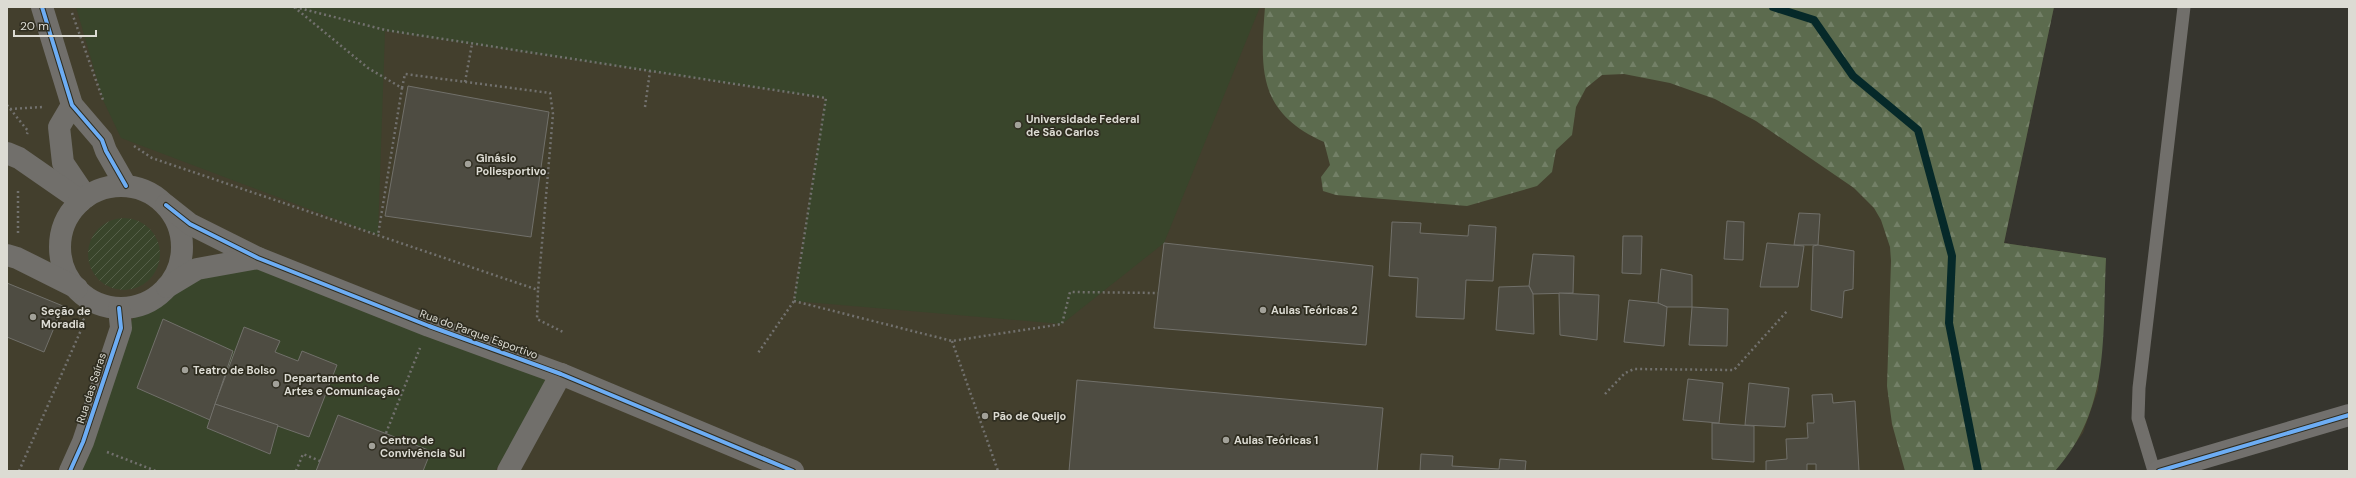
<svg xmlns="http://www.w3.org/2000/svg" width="2356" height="478" viewBox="0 0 2356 478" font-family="'DM Sans',sans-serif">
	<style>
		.built { fill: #433f2d }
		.grass { fill: #39452b }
		.forest { fill: url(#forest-firs) }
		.garden { fill: url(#garden-furrows) }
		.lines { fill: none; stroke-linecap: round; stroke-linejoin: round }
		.stream { stroke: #062929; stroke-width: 8 }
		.building { fill: #4e4c42; stroke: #71706a }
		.path { stroke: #72716e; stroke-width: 2.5; stroke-dasharray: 2 3; stroke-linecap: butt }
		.service { stroke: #716f6b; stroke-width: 13 }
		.minor { stroke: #716f6b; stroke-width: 22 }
		.secondary { stroke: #72706d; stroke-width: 22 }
		.cycleway-casing { stroke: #2f2d20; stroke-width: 6 }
		.cycleway { stroke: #6dadf4; stroke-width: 4 }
		.poi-dot { fill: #a2a199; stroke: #2f2d20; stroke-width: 1.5 }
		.labels { text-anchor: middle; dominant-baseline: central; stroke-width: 3.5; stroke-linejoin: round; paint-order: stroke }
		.poi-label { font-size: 11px; font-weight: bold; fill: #dcdbd3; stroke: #2f2d20; text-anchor: start }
		.street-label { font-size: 11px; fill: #dcdbd3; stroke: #2f2d20 }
	</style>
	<defs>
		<pattern id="forest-firs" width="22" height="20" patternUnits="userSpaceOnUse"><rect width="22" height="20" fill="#5c6b4e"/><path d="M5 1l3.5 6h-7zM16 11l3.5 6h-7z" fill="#738067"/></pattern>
		<pattern id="garden-furrows" width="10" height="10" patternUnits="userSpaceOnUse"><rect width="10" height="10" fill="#39452b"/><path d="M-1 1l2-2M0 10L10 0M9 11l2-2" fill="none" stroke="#555f49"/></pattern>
	</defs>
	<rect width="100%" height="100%" fill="#36352e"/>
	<polygon class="built" points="7,7 2054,7 2004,243 2106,258 2098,390 2083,433 2055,471 7,471"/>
	<g class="grass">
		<polygon points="76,7 1260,7 1164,243 1062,324 794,301 825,98 385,31 378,235 121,138 103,100"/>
		<polygon points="247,261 552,378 495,471 79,471 102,420 126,331 145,297 154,294 166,281"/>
	</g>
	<path class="forest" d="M 1265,7 L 2054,7 L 2004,243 L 2106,258 C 2102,336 2111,409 2055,471 L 1905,471 L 1892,424 L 1887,386 L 1891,261 L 1890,247 L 1881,220 L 1874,208 L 1854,188 L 1756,121 L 1715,99 L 1670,83 L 1624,74 L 1602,75 L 1586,88 L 1576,107 L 1572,135 L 1556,150 L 1552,172 L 1537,186 L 1467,206 L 1336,195 L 1323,191 L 1321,177 L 1330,165 L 1324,142 C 1258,113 1260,70 1265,7 Z"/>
	<circle class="garden" cx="124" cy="254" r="36"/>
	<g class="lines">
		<polyline class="stream" points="1773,7 1814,20 1853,76 1918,130 1952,256 1949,323 1978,471"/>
	</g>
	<g class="building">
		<polygon points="408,86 549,112 531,237 385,216"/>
		<polygon points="1799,213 1820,214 1818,245 1794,245"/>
		<polygon points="1727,221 1744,222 1743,260 1724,259"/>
		<polygon points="1392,222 1421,223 1420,233 1468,236 1469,225 1496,227 1493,281 1466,280 1464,319 1416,317 1418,278 1389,276"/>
		<polygon points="1623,236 1642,236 1641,274 1622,273"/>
		<polygon points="1164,243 1373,266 1366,345 1154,328"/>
		<polygon points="1767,243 1804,246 1798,287 1760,287"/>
		<polygon points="1818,245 1854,251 1853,289 1844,291 1842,318 1811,310 1813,246"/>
		<polygon points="1533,254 1574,256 1573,293 1533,294 1529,286"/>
		<polygon points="1661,269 1692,275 1692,307 1667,307 1658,303"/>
		<polygon points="7,283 63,306 44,352 7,337"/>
		<polygon points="1529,286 1533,294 1534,334 1496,330 1499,287"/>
		<polygon points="1559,293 1599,295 1597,340 1560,335"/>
		<polygon points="1629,300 1658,303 1667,307 1664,346 1624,342"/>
		<polygon points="1692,307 1728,309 1727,346 1689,345"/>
		<polygon points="163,319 233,351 210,420 137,388"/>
		<polygon points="244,327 280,341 275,352 298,361 302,351 337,365 309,437 215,404"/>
		<polygon points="1688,379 1723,383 1719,423 1683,420"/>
		<polygon points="1077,380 1383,408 1377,471 1069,471"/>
		<polygon points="1749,383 1789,388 1785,427 1745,425"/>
		<polygon points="1832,394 1833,403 1855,401 1859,471 1816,471 1816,464 1807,464 1807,471 1766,471 1766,461 1787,459 1786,439 1808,438 1807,423 1814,423 1812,395"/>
		<polygon points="215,404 278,425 270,454 207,428"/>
		<polygon points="338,415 431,451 423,471 316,471"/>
		<polygon points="1712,423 1754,426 1754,462 1712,459"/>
		<polygon points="1421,454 1453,456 1452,466 1499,469 1500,459 1526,461 1525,471 1420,471"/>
	</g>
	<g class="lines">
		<g class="path">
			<polyline points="294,7 368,68 402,88 378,235"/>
			<polyline points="295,7 385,30 826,98 794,301 758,353"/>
			<polyline points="72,13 103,100"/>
			<polyline points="465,82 472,44"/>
			<polyline points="402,88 405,74 550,93 553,114 538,290"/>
			<polyline points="7,105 28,131 27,134"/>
			<polyline points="645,107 650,71"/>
			<polyline points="10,109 42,107"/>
			<polyline points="134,146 152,158 538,290 537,319 563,332"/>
			<polyline points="18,233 18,188"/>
			<polyline points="794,301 952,341 1062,324 1070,292 1158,293"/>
			<polyline points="952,341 998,471"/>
			<polyline points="1605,394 1625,373 1634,369 1734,370 1788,310"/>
			<polyline points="386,433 420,348"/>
			<polyline points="107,452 156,471"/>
			<polyline points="19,471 85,321 77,313"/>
			<polyline points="296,471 303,454 320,461"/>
		</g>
		<polyline class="service" points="2154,471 2138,418 2139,388 2184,7"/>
		<g class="minor">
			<polyline points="42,7 72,105 102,140 106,151 126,186"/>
			<polyline points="72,105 59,127 63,163 86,197"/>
			<polyline points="7,153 19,158 81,201"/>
			<circle cx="121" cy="247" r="61"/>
			<polyline points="166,205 190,224 258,258 429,326 561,374 793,471"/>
			<polyline points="7,255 17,258 77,288"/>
			<polyline points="167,287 197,269 258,258"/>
			<polyline points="70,471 83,442 121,328 119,308"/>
			<polyline points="508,471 561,374"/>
		</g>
		<polyline class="secondary" points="2159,471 2349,415"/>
		<g class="cycleway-casing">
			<g id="cycleway">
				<polyline points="42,7 72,105 102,140 106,151 126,186"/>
				<polyline points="166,205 190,224 258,258 429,326 561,374 793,471"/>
				<polyline points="70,471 83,442 121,328 119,308"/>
				<polyline points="2159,471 2349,415"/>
			</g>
		</g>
		<use href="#cycleway" class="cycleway"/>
	</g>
	<g class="poi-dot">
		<circle cx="1018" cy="125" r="4"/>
		<circle cx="468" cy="164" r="4"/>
		<circle cx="1263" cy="310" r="4"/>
		<circle cx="33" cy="317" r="4"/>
		<circle cx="185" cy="370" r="4"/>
		<circle cx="276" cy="384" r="4"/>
		<circle cx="985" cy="416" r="4"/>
		<circle cx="1226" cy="440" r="4"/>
		<circle cx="372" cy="446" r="4"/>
	</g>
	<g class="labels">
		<g class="poi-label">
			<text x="1026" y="119">Universidade Federal<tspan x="1026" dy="13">de São Carlos</tspan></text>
			<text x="476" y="158">Ginásio<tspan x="476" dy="13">Poliesportivo</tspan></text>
			<text x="1271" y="310">Aulas Teóricas 2</text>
			<text x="41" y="311">Seção de<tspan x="41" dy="13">Moradia</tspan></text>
			<text x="193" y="370">Teatro de Bolso</text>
			<text x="284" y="378">Departamento de<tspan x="284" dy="13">Artes e Comunicação</tspan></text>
			<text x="993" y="416">Pão de Queijo</text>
			<text x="380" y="440">Centro de<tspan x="380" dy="13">Convivência Sul</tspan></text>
			<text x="1234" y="440">Aulas Teóricas 1</text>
		</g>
		<g class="street-label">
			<text transform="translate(479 334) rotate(20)">Rua do Parque Esportivo</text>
			<text transform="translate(91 388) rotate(-72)">Rua das Saíras</text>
		</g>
	</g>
	<rect width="2356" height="478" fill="none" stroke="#dcdbd3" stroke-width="16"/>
	<path d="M14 30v6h82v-6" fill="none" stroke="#dcdbd3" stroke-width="2"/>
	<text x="20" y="30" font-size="12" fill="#dcdbd3" stroke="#2f2d20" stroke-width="3" paint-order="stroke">20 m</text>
</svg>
